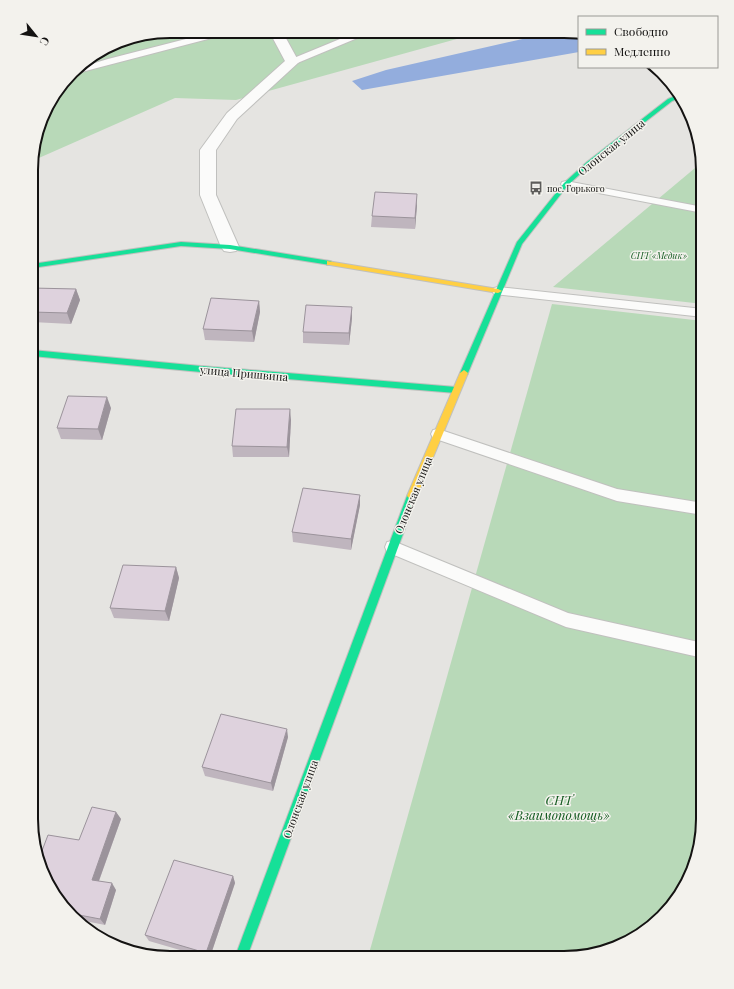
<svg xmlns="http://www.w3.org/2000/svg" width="734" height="989" viewBox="0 0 734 989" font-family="'Playfair Display',serif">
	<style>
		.green { fill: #b8d9b8 }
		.water { fill: #93addd }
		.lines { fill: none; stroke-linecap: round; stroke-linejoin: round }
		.lane-casing { stroke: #c0c0be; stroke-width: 2 }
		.street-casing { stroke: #c0c0be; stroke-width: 2 }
		.fast-casing { stroke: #c0c0be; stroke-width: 2 }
		.slow-casing { stroke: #c0c0be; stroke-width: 2 }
		.lane { fill: #fbfbfa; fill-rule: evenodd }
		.street { fill: #fbfbfa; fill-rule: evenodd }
		.fast { fill: #16e098; fill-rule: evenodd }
		.slow { fill: #ffcf43; fill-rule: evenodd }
		.wall { fill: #bfb5be }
		.shaded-wall { fill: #9b939b }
		.building { fill: #ded2dd; stroke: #9b939b }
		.labels { text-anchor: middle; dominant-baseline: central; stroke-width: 3; stroke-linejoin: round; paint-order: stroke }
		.far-poi-label { font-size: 9px; fill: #141312; stroke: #f3f2ed; text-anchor: start }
		.far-park-label { font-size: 9px; font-style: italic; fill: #125a1f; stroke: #f3f2ed }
		.street-label { font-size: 11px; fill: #141312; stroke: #f3f2ed }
		.near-park-label { font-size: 13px; font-style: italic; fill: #125a1f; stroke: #f3f2ed }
		.rim { fill: none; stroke: #141312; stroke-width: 2 }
	</style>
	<rect width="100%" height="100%" fill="#e5e4e1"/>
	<g class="green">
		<polygon points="170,31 482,32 236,100 175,98 32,161 32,151 49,100 78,65 125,38"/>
		<polygon points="701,163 703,169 703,304 553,287"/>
		<polygon points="552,304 703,321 703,829 680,896 626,944 565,958 368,957"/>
	</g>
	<polygon class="water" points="536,32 579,32 579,52 362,90 352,81 386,70 527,38"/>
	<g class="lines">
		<g class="lane-casing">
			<g id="lane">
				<polygon points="217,31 232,31 231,33 70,75 75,69 108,59"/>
				<polygon points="357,32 368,32 367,34 295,64 292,65 287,62 289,60"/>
				<polygon points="566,181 703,207 703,213 562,186 561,184 562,182"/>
				<polygon points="498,287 703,309 703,317 494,294 492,291 494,288"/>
				<polygon points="438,429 617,489 703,503 703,515 617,501 433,438 431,434 433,430"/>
				<polygon points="393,541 568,613 703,643 703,658 566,627 387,552 385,547 387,542"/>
			</g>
		</g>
		<g class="street-casing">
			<polygon id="street" points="269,31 282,31 299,62 237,119 216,150 216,195 239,247 236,251 230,252 224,251 221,247 200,195 200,150 227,113 285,61"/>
		</g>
		<g class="fast-casing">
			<g id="fast">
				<polygon points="678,95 680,98 672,101 591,164 568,185 522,244 468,373 467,375 461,375 460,373 517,242 564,183 587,162 668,99"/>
				<polygon points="181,242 230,245 330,261 334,263 330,265 230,249 181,246 32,268 32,264"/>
				<polygon points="32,350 201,366 456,387 460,390 456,393 201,372 32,356"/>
				<polygon points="412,492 415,494 417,496 247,957 235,957 407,496 409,494"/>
			</g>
		</g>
		<g class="slow-casing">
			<g id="slow">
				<polygon points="327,261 498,289 502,291 498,293 330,265 327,265"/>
				<polygon points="464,370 468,373 417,496 415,498 409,498 407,496 460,373"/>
			</g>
		</g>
		<use href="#lane" class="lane"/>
		<use href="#street" class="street"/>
		<use href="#fast" class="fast"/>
		<use href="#slow" class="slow"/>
	</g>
	<g class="wall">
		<polygon points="417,205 415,229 371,227 372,216"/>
		<polygon points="32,288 76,289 80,300 71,324 32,322"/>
		<polygon points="259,301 260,312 254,342 205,340 203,329"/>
		<polygon points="352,307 352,318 349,345 303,343 303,332"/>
		<polygon points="111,408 102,440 61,439 57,428"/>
		<polygon points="291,420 289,457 233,457 232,446"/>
		<polygon points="360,495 360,505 351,550 293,542 292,532"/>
		<polygon points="176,567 179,578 169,621 114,618 110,608"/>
		<polygon points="288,737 273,791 205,776 202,767"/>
		<polygon points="116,812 121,819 99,881 116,890 105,925 80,920 45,881 79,840"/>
		<polygon points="233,876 235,883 210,957 204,957 149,941 145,935"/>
	</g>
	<g class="shaded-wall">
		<polygon points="417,194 417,205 415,229 415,218"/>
		<polygon points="76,289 80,300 71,324 67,313"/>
		<polygon points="259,301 260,312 254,342 252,331"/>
		<polygon points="352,307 352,318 349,345 349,333"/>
		<polygon points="107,397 111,408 102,440 98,429"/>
		<polygon points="290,409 291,420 289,457 287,447"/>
		<polygon points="360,495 360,505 351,550 351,539"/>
		<polygon points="176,567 179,578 169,621 165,611"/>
		<polygon points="287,729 288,737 273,791 271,783"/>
		<polygon points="116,812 121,819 97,886 92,880"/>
		<polygon points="233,876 235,883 210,957 209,957 206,953"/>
		<polygon points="112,883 116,890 105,925 100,919"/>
	</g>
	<g class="building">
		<polygon points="375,192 417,194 415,218 372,216"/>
		<polygon points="32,288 76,289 67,313 32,312"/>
		<polygon points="211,298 259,301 252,331 203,329"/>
		<polygon points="306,305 352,307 349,333 303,332"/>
		<polygon points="68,396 107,397 98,429 57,428"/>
		<polygon points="236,409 290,409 287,447 232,446"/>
		<polygon points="303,488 360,495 351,539 292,532"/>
		<polygon points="123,565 176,567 165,611 110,608"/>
		<polygon points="221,714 287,729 271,783 202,767"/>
		<polygon points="92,807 116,812 92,880 112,883 100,919 74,914 45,881 40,856 48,835 79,840"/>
		<polygon points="174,860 233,876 206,953 145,935"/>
	</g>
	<defs>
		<g id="bus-bare" transform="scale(1.08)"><path d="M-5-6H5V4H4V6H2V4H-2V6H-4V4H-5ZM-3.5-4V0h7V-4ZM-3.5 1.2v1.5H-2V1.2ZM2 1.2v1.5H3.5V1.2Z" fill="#5d5c5a" stroke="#f3f2ed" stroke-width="2.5" paint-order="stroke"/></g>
	</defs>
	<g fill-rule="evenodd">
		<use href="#bus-bare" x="536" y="188"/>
	</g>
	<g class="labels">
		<g class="far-poi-label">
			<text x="547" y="188">пос. Горького</text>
		</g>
		<g class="far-park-label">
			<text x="659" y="255">СНТ «Медик»</text>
		</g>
		<g class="street-label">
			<text transform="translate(611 147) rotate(-39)">Олонская улица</text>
			<text transform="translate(244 373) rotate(5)">улица Пришвина</text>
			<text transform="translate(413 495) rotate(-68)">Олонская улица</text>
			<text transform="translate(300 799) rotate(-70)">Олонская улица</text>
		</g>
		<g class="near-park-label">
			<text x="559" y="799">СНТ<tspan x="559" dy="15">«Взаимопомощь»</tspan></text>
		</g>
	</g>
	<path d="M0 0H734V989H0ZM170 38H564A132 132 0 0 1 696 170V819A132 132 0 0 1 564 951H170A132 132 0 0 1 38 819V170A132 132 0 0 1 170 38Z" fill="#f3f2ed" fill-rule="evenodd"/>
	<path class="rim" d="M170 38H564A132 132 0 0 1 696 170V819A132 132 0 0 1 564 951H170A132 132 0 0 1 38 819V170A132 132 0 0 1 170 38Z"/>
	<rect x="578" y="16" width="140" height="52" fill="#f3f2ed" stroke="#9a9995"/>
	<rect x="586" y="29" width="20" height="6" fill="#16e098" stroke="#9a9995"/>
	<text x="614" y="36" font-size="12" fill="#141312">Свободно</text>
	<rect x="586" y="49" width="20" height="6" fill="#ffcf43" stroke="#9a9995"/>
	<text x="614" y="56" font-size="12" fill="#141312">Медленно</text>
	<g transform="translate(36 36) rotate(120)" stroke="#f3f2ed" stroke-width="3" paint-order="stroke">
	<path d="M0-3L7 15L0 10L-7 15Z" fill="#141312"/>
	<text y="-6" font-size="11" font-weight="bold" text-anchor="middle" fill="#141312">С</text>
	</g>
</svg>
